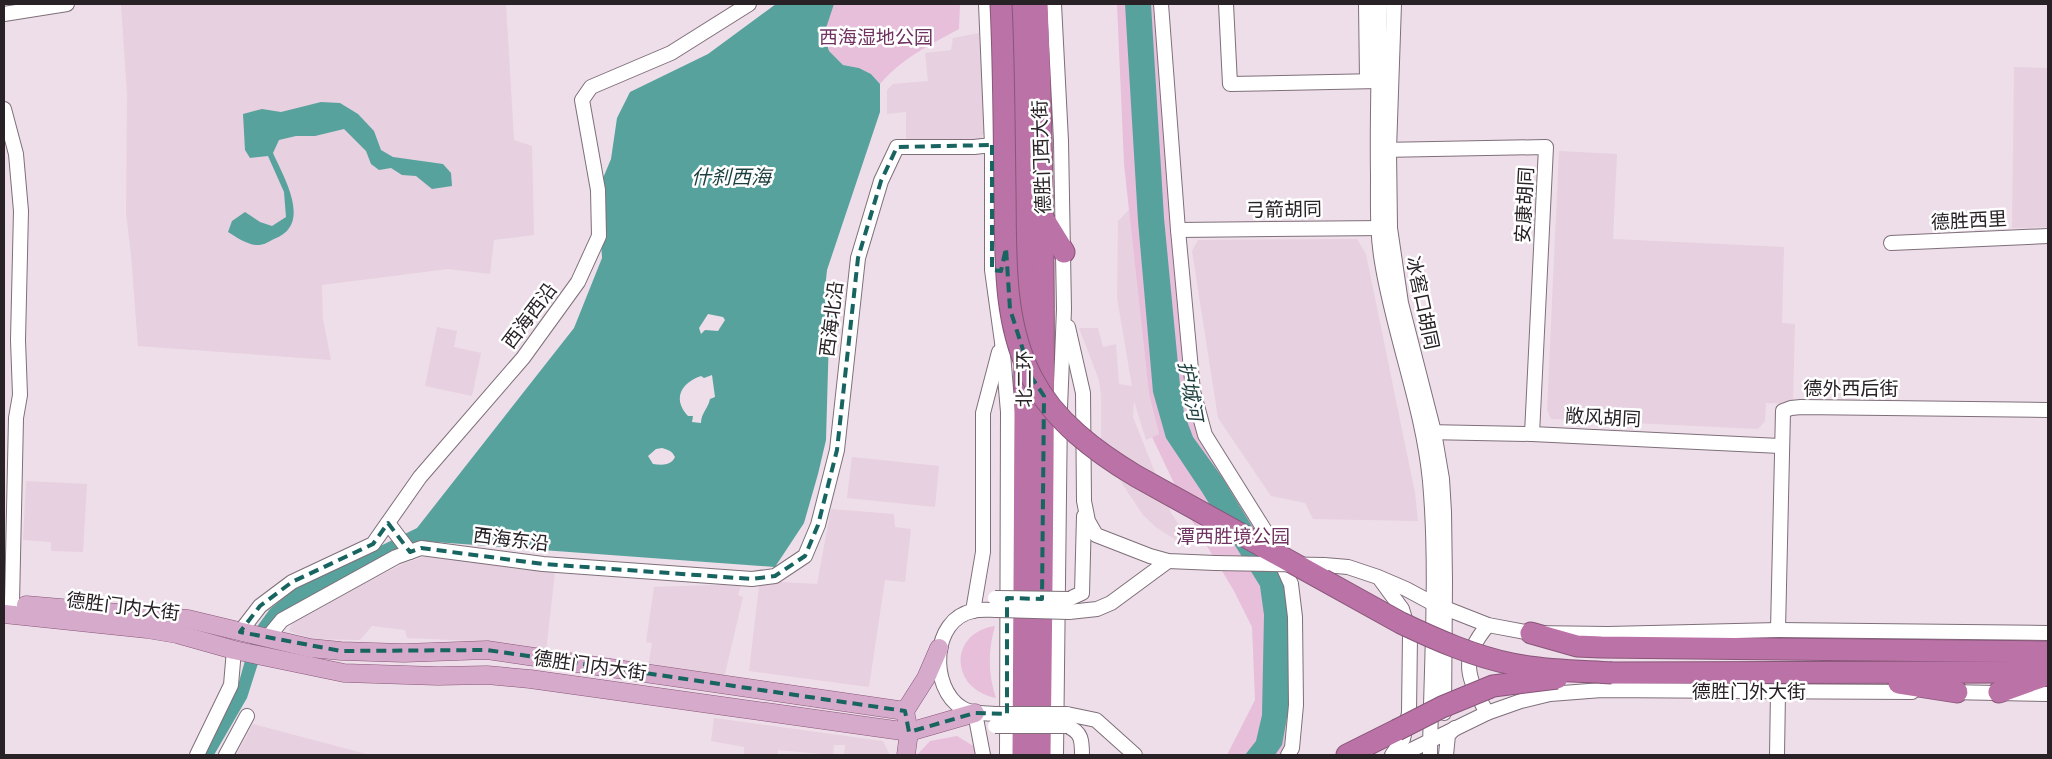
<svg xmlns="http://www.w3.org/2000/svg" width="2052" height="759" viewBox="0 0 2052 759" font-family="Signika,'Noto Sans SC',sans-serif">
	<style>
		.built { fill: #e7d0df }
		.green { fill: #e7bfda }
		.water { fill: #57a29d; fill-rule: evenodd }
		.lines { fill: none; stroke-linecap: round; stroke-linejoin: round }
		.minor-casing { stroke: #7e6f79; stroke-width: 16 }
		.major-casing { stroke: #885679; stroke-width: 19 }
		.highway-casing { stroke: #885679; stroke-width: 23 }
		.minor { stroke: #fff; stroke-width: 14 }
		.major { stroke: #d6aaca; stroke-width: 18 }
		.highway { stroke: #bb72a6; stroke-width: 21 }
		.minor-bridge-casing { stroke: #7e6f79; stroke-width: 16; stroke-linecap: butt }
		.highway-bridge-casing { stroke: #885679; stroke-width: 23; stroke-linecap: butt }
		.minor-bridge { stroke: #fff; stroke-width: 14 }
		.highway-bridge { stroke: #bb72a6; stroke-width: 21 }
		.marked { fill: none; stroke: #176460; stroke-width: 4; stroke-dasharray: 10 6; stroke-linejoin: round }
		.labels { text-anchor: middle; dominant-baseline: central; stroke-width: 5; stroke-linejoin: round; paint-order: stroke }
		.park-label { font-size: 19px; fill: #703361; stroke: #fff }
		.street-label { font-size: 19px; fill: #282226; stroke: #fff }
		.water-label { font-size: 20px; font-style: italic; fill: #1b3f3d; stroke: #fff }
	</style>
	<rect width="100%" height="100%" fill="#eedee9"/>
	<g class="built">
		<polygon points="121,4 506,4 514,140 532,146 534,235 494,240 490,274 448,269 322,285 323,319 331,360 138,346 131,255 126,213 127,95"/>
		<polygon points="979,33 985,131 980,140 906,141 906,112 887,114 887,90 893,84 928,81 925,53 951,50 953,38"/>
		<polygon points="2014,67 2048,68 2048,227 2012,228"/>
		<polygon points="1559,151 1617,154 1613,239 1784,247 1782,323 1795,324 1793,404 1766,403 1765,421 1758,429 1551,419 1547,410"/>
		<polygon points="1129,210 1149,394 1159,434 1146,440 1134,401 1133,417 1171,513 1179,525 1196,529 1203,544 1178,541 1157,528 1143,515 1119,479 1101,444 1101,395 1099,380 1079,328 1098,328 1103,347 1116,344 1119,384 1132,386 1117,298 1118,221"/>
		<polygon points="1357,239 1366,254 1415,493 1418,521 1313,519 1305,503 1271,496 1218,418 1192,251 1198,240"/>
		<polygon points="437,327 457,331 454,347 481,353 472,396 425,386"/>
		<polygon points="852,457 939,466 935,507 847,498"/>
		<polygon points="26,481 87,484 83,552 51,551 51,542 23,540"/>
		<polygon points="831,509 894,514 895,527 911,529 905,582 885,580 869,687 749,671 759,586 781,582 817,584"/>
		<polygon points="426,556 555,572 546,651 475,641 407,638 405,630 372,626 360,640 312,639 289,631 292,623 369,581 405,563"/>
		<polygon points="741,584 738,595 743,597 724,678 648,667 652,643 646,642 654,587"/>
		<polygon points="714,718 883,741 890,755 844,755 845,745 834,745 833,755 778,750 778,755 744,755 744,747 711,741"/>
		<polygon points="253,724 370,755 236,755"/>
	</g>
	<g class="green">
		<path d="M 823,4 L 960,4 L 959,29 C 931,44 901,59 880,84 L 871,74 L 859,68 L 843,65 L 829,52 Z"/>
		<polygon points="1117,4 1153,4 1186,387 1259,527 1291,708 1287,747 1282,755 1227,755 1255,700 1252,627 1234,591 1192,521 1152,437 1159,434 1149,394 1124,164"/>
		<path d="M 995,626 C 988,649 988,675 996,698 C 950,689 948,633 995,626 Z"/>
		<polygon points="957,736 975,747 981,755 917,755 930,741"/>
	</g>
	<g class="water">
		<path d="M 776,4 L 834,4 L 824,34 L 829,51 L 843,65 L 859,68 L 871,74 L 880,84 L 880,112 L 827,270 L 825,289 L 826,298 L 837,309 L 834,325 L 830,329 L 829,335 L 826,440 L 818,474 L 804,523 L 775,567 L 421,541 L 368,565 L 282,612 L 269,629 L 247,698 L 214,755 L 203,755 L 237,689 L 253,632 L 270,609 L 297,587 L 417,528 L 574,328 L 602,258 L 598,190 L 611,159 L 617,118 L 630,92 L 708,54 ZM 708,314 L 723,317 L 725,320 L 718,331 L 705,330 L 701,334 L 699,328 ZM 712,375 L 715,397 L 710,399 C 708,409 701,413 701,423 L 692,422 L 693,416 L 688,416 C 672,399 681,383 701,376 L 704,378 ZM 662,448 C 669,450 672,451 675,457 C 671,466 662,465 653,464 L 648,456 L 656,449 Z"/>
		<polygon points="1125,4 1151,4 1164,218 1180,385 1184,413 1193,437 1222,477 1283,577 1290,614 1290,701 1282,745 1275,755 1245,755 1256,741 1262,715 1264,615 1260,586 1202,492 1166,438 1153,392 1138,221"/>
		<path d="M 321,102 L 340,103 L 358,114 L 374,131 L 381,150 L 393,157 L 443,164 L 451,173 L 452,186 L 432,189 L 416,176 L 402,175 L 391,168 L 379,170 L 371,164 L 366,151 L 344,129 L 315,136 L 296,136 L 279,140 L 273,153 C 284,178 313,225 274,239 C 270,241 264,245 259,245 C 249,246 236,237 228,232 L 232,221 L 245,212 L 260,222 L 272,226 L 286,217 L 284,192 L 268,156 L 250,158 L 245,150 L 243,114 L 262,109 L 281,112 Z"/>
	</g>
	<g class="lines">
		<g class="minor-casing">
			<g id="minor">
				<polyline points="986,4 992,145 992,270 1002,342 1008,412 1007,755"/>
				<polyline points="1054,4 1061,141 1064,309 1060,408 1056,755"/>
				<polyline points="1161,4 1178,230 1193,391 1205,435 1272,542 1291,584 1295,617 1296,705 1292,748 1288,755"/>
				<polyline points="1226,4 1230,84 1379,81"/>
				<polyline points="1366,4 1367,80"/>
				<path d="M 1380,4 C 1379,61 1377,118 1378,175 C 1378,204 1377,234 1382,262 C 1394,336 1423,407 1430,481 C 1438,572 1431,664 1430,755"/>
				<polyline points="1394,4 1389,150 1390,228 1401,303 1434,432 1442,479 1444,512 1445,581 1444,713"/>
				<polyline points="4,14 67,4"/>
				<polyline points="4,109 16,154 21,211 18,340 20,395 16,418 12,603 9,615"/>
				<polyline points="1381,150 1546,147 1532,434"/>
				<polyline points="1178,230 1386,228"/>
				<polyline points="1891,243 2048,236"/>
				<polyline points="1068,327 1083,393 1084,501 1088,521 1096,535 1150,556 1168,561 1215,563"/>
				<polyline points="1426,432 1532,434 1782,446"/>
				<polyline points="388,523 410,552"/>
				<polyline points="1324,565 1348,567 1378,577 1406,589 1432,603 1488,625 1531,633 1608,634 1778,630 2048,633"/>
				<polyline points="1380,579 1402,609 1410,635 1409,713 1403,739 1392,755"/>
				<polyline points="1069,599 1082,593 1084,516"/>
				<polyline points="973,611 983,552 983,413 999,352"/>
				<polyline points="1069,612 1097,609 1111,603 1168,561"/>
				<polyline points="1778,630 1783,411 1791,408 1801,407 2048,410"/>
				<polyline points="240,632 260,606 292,582 373,544 420,477 523,358 578,282 599,236 598,190 582,100 591,87 671,53 749,4"/>
				<polyline points="268,637 282,620 396,557 421,548 543,564 752,579 775,576 805,556 818,525 837,450 858,258 881,181 897,147 974,147 992,145"/>
				<polyline points="1948,692 2048,694"/>
				<polyline points="975,713 983,755"/>
				<path d="M 1487,713 C 1467,677 1459,659 1488,625"/>
				<path d="M 995,714 C 983,713 972,714 962,708 C 929,688 931,619 973,611 C 980,609 988,610 996,610"/>
				<polyline points="1067,714 1096,720 1135,755"/>
				<path d="M 1067,726 C 1082,732 1082,741 1082,755"/>
				<polyline points="197,755 231,685 234,650"/>
				<polyline points="226,755 247,716"/>
				<polyline points="1401,755 1487,713 1521,701 1550,694 1602,690 1912,692"/>
				<polyline points="1446,755 1448,735 1455,728"/>
				<polyline points="1777,755 1778,692"/>
			</g>
		</g>
		<g class="major-casing">
			<g id="major">
				<polyline points="26,605 188,619 310,648 341,651 404,653 487,650 905,711"/>
				<polyline points="4,614 147,629 177,634 234,650 344,673 438,676 487,675 530,679 909,732 975,713"/>
				<polyline points="906,755 909,732 905,711 926,678 939,648"/>
			</g>
		</g>
		<g class="highway-casing">
			<g id="highway">
				<polyline points="1019,4 1024,110 1025,418 1023,755"/>
				<path d="M 1037,4 C 1047,254 1043,505 1040,755"/>
				<polyline points="1043,218 1064,252"/>
				<polyline points="1531,633 1577,646 1601,647 2048,652"/>
				<polyline points="1612,673 2048,672"/>
				<polyline points="1899,683 1957,692"/>
				<polyline points="1999,692 2041,677"/>
				<polyline points="1347,755 1397,730"/>
			</g>
		</g>
		<use href="#minor" class="minor"/>
		<use href="#major" class="major"/>
		<use href="#highway" class="highway"/>
		<g class="minor-bridge-casing">
			<g id="minor-bridge">
				<polyline points="1215,563 1324,565"/>
				<polyline points="995,598 1069,599"/>
				<polyline points="996,610 1069,612"/>
				<polyline points="995,714 1067,714"/>
				<polyline points="995,726 1067,726"/>
			</g>
		</g>
		<g class="highway-bridge-casing">
			<g id="highway-bridge">
				<path d="M 1001,4 C 1004,65 1004,127 1005,189 C 1006,252 1002,321 1032,378 C 1054,421 1096,452 1136,476 L 1401,623 C 1437,640 1473,656 1512,664 C 1545,671 1579,671 1612,673"/>
				<polyline points="1397,730 1442,707 1493,686 1557,678"/>
			</g>
		</g>
		<use href="#minor-bridge" class="minor-bridge"/>
		<use href="#highway-bridge" class="highway-bridge"/>
	</g>
	<path class="marked" d="M 992,145 L 992,270 L 1001,271 L 1006,248 L 1010,309 L 1032,378 L 1044,396 L 1042,599 L 1007,598 L 1007,714 L 975,713 L 909,732 L 905,711 L 487,650 L 341,651 L 240,632 L 260,606 L 292,582 L 373,544 L 388,523 L 410,552 L 421,548 L 543,564 L 752,579 L 775,576 L 805,556 L 818,525 L 837,450 L 858,258 L 881,181 L 897,147 Z"/>
	<g class="labels">
		<g class="park-label">
			<text x="876" y="38">西海湿地公园</text>
			<text x="1233" y="537">潭西胜境公园</text>
		</g>
		<g class="street-label">
			<text transform="translate(1042 157) rotate(-92)">德胜门西大街</text>
			<text transform="translate(1525 205) rotate(-87)">安康胡同</text>
			<text transform="translate(1284 210) rotate(-1)">弓箭胡同</text>
			<text transform="translate(1969 221) rotate(-3)">德胜西里</text>
			<text transform="translate(1422 303) rotate(78)">冰窖口胡同</text>
			<text transform="translate(530 316) rotate(-53)">西海西沿</text>
			<text transform="translate(832 319) rotate(-83)">西海北沿</text>
			<text transform="translate(1025 379) rotate(-90)">北二环</text>
			<text x="1851" y="389">德外西后街</text>
			<text transform="translate(1603 418) rotate(3)">敞风胡同</text>
			<text transform="translate(511 540) rotate(7)">西海东沿</text>
			<text transform="translate(123 607) rotate(7)">德胜门内大街</text>
			<text transform="translate(590 666) rotate(8)">德胜门内大街</text>
			<text x="1749" y="692">德胜门外大街</text>
		</g>
		<g class="water-label">
			<text x="731" y="177">什刹西海</text>
			<text transform="translate(1190 391) rotate(80)">护城河</text>
		</g>
	</g>
	<rect width="2052" height="759" fill="none" stroke="#282226" stroke-width="10"/>
</svg>
